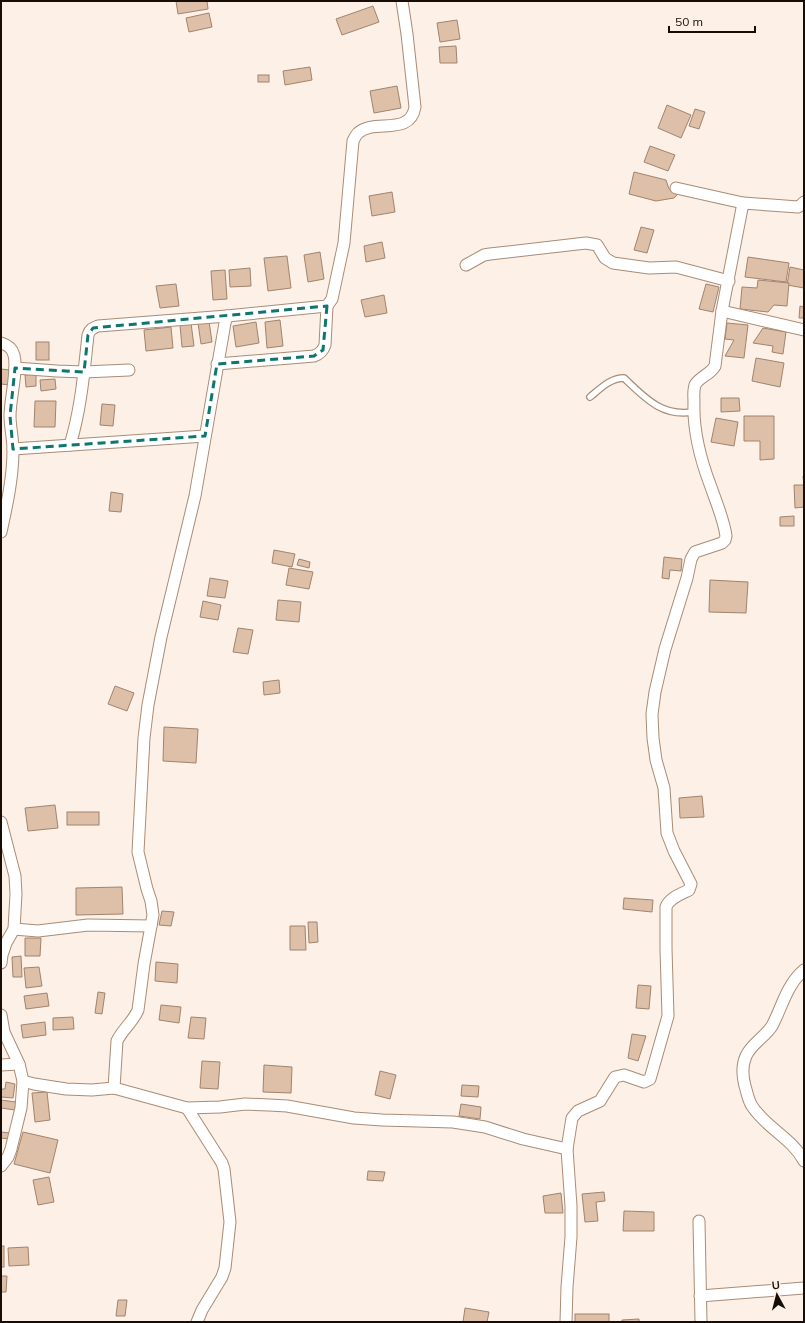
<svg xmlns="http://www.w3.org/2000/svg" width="805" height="1323" viewBox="0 0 805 1323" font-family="Mulish,sans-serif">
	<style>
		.building { fill: #debfa8; stroke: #a0846e }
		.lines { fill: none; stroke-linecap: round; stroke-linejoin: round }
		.service-casing { stroke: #a98c76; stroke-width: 8 }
		.minor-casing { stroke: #a98c76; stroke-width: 13 }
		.service { stroke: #fff; stroke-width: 5.5 }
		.minor { stroke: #fff; stroke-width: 11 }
		.marked { fill: none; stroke: #0f766e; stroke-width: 3; stroke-dasharray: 8 5; stroke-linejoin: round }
	</style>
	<rect width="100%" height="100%" fill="#fdf0e6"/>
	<g class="building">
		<polygon points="176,1 207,1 208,9 178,14"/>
		<polygon points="373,6 379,22 342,35 336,19"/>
		<polygon points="209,13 212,27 189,32 186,18"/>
		<polygon points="457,20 460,39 440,42 437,23"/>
		<polygon points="456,46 457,63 440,63 439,47"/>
		<polygon points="310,67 312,80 285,85 283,71"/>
		<rect x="258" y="75" width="11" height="7"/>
		<polygon points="397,86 401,108 374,113 370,91"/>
		<polygon points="667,105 691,115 681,138 658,128"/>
		<polygon points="695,109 705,112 699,129 689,126"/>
		<polygon points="650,146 675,155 668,171 644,162"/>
		<polygon points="634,172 666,180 669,189 679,193 674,198 656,201 629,194"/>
		<polygon points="392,192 395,212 372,216 369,196"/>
		<polygon points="641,227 654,230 647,253 634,250"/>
		<polygon points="382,242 385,258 366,262 364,246"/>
		<polygon points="320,252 324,279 308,282 304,255"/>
		<polygon points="287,256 291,288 268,291 264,258"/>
		<polygon points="748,257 789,263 786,282 745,277"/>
		<polygon points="790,267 804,270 804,288 787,285"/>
		<polygon points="250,268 251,286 230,287 229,270"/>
		<polygon points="225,270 227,299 213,300 211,271"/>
		<polygon points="758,280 789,283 787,306 774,305 768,312 740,309 742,287 757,288"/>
		<polygon points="176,284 179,306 160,308 156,286"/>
		<polygon points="706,284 719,287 713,312 699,309"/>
		<polygon points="384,295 387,313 365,317 361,300"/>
		<polygon points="800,306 804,307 804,318 799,318"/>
		<polygon points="280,320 283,346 267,348 265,322"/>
		<polygon points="209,321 212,342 201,344 198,323"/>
		<polygon points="256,322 259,343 236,347 233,326"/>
		<polygon points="191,323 194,346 182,347 180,325"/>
		<polygon points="727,323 748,325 744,358 725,356 734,340 725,339"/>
		<polygon points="171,327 173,348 146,351 144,330"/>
		<polygon points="763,328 786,332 783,354 772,352 773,346 753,343"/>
		<rect x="36" y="342" width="13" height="18"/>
		<polygon points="756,358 784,363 780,387 752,381"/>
		<polygon points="1,369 11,370 10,385 1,384"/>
		<polygon points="36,374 36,386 26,387 25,375"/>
		<polygon points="55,379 56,389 41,391 40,380"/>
		<polygon points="721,398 739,398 740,411 721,412"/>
		<polygon points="35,401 56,401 55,427 34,427"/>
		<polygon points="102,404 115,405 113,426 100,425"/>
		<polygon points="744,416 774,416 774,459 760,460 760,441 744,441"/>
		<polygon points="716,418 738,422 734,446 711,442"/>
		<polygon points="803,476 804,476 804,507 795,508 794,485 804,485"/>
		<polygon points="111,492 123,494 121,512 109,511"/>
		<polygon points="794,516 794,526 780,526 780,517"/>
		<polygon points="274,550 295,554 292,567 272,563"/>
		<polygon points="664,557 682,559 681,571 670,570 669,579 662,578"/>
		<polygon points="299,559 310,562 309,568 297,565"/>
		<polygon points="289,568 313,572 309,589 286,585"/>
		<polygon points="210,578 228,581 225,598 207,596"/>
		<polygon points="710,580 748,582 746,613 709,612"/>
		<polygon points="278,600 301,602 299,622 276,620"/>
		<polygon points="203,601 221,605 218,620 200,617"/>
		<polygon points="238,628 253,630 248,654 233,652"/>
		<polygon points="279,680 280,693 264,695 263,682"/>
		<polygon points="115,686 134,693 127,711 108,704"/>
		<polygon points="164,727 198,729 196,763 163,761"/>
		<polygon points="702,796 704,817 680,818 679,798"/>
		<polygon points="55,805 58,828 28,831 25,808"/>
		<rect x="67" y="812" width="32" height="13"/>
		<polygon points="122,887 123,914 76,915 76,888"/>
		<polygon points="624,898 653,900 652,912 623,909"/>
		<polygon points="162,911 174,912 171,926 159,925"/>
		<polygon points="308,922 317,922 318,942 309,943"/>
		<polygon points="290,926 305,926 306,950 290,950"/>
		<polygon points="25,938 41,938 40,956 25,956"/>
		<polygon points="21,956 22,977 13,977 12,957"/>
		<polygon points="156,962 178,964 177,983 155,981"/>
		<polygon points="39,967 42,986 26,988 24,968"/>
		<polygon points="638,985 651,986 649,1009 636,1008"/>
		<polygon points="98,992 105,993 102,1014 95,1013"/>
		<polygon points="47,993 49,1006 26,1009 24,996"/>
		<polygon points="161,1005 181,1007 179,1023 159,1020"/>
		<polygon points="73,1017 74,1029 53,1030 53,1018"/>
		<polygon points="191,1017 206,1018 204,1039 188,1038"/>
		<polygon points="45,1022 46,1035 23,1038 21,1025"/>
		<polygon points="632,1034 646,1036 638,1061 628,1058"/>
		<polygon points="202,1061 220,1062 218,1089 200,1088"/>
		<polygon points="264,1065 292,1067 291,1093 263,1092"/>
		<polygon points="380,1071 396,1075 390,1099 375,1095"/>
		<polygon points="6,1082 15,1084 13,1098 1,1097 1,1089 5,1089"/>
		<polygon points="462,1085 479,1086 478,1097 461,1096"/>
		<polygon points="47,1092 50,1120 35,1122 32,1093"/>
		<polygon points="1,1100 16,1102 15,1110 1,1108"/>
		<polygon points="461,1104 481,1107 480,1119 459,1116"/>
		<polygon points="1,1132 10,1133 9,1139 1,1138"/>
		<polygon points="23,1132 58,1140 50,1173 14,1164"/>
		<polygon points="368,1171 385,1172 383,1181 367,1180"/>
		<polygon points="49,1177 54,1202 38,1205 33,1180"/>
		<polygon points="604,1192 605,1201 596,1202 598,1221 585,1222 582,1194"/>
		<polygon points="561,1193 563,1213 545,1213 543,1196"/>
		<polygon points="624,1211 654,1212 654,1231 623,1231"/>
		<rect x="1" y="1246" width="3" height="21"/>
		<polygon points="28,1247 29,1265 9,1266 8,1248"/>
		<polygon points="1,1276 7,1276 6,1292 1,1292"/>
		<polygon points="118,1300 127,1300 125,1316 116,1316"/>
		<polygon points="465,1308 489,1312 487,1322 463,1322"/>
		<rect x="575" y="1314" width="34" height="8"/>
		<polygon points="639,1319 639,1322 622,1322 622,1320"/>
	</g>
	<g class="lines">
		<g class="service-casing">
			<path id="service" d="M 590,397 C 600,389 610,378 624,378 C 645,398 662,417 693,412"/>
		</g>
		<g class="minor-casing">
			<g id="minor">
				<polyline points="676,188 743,203"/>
				<polyline points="466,265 484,255 490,254 586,243 597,245 605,258 613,263 649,268 676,267 729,281"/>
				<polyline points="722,311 804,330"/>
				<path d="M 1,343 C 8,345 12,348 14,355 C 18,371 10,398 10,416 C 10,427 13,438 13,450 C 13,477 7,505 1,532"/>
				<path d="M 217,364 L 314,356 C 320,354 323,351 325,345 L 327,306"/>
				<polyline points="15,368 57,371 84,372 129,370"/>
				<path d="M 70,445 C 81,409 84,372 88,335 C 90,329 93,328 98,326 L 227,316"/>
				<polyline points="13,449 205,436"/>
				<polyline points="1,822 15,876 16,894 14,929 6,943 2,955 1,963"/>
				<polyline points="14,929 38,931 88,925 151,926"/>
				<path d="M 804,970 C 787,984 782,1007 772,1026 C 765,1037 751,1044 746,1056 C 742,1065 742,1075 745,1086 C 747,1092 748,1100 752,1106 C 766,1128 792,1138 804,1161"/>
				<polyline points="1,1015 4,1032 19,1064 23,1081 21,1108 11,1149 8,1157 1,1166"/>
				<polyline points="1,1065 19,1064"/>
				<polyline points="23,1081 34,1084 66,1089 92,1090 114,1088 187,1108 220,1107 245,1104 269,1105 287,1106 354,1118 382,1120 453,1122 485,1127 523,1139 567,1149"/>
				<path d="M 114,1088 L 117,1041 C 122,1030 133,1022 138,1010 L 144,964 L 153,915 L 151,901 L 147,889 L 138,852 L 144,738 L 148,705 L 161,637 L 195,496 L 225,323 L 227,316 L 327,306 L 332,299 L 344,243 L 353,141 C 354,139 356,135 358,133 C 374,118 410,137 415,107 L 407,34 L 402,1"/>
				<polyline points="187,1108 222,1163 224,1169 230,1222 225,1268 222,1277 202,1310 197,1322"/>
				<polyline points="699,1221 701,1322"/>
				<polyline points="700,1296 804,1288"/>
				<path d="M 566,1322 L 567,1287 L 571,1237 L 571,1206 L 567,1149 L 572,1118 L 578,1111 L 600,1101 L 615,1077 L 624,1075 L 644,1082 L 650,1079 L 668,1016 L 666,949 L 666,907 C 669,898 681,894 689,890 L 691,884 L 674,851 L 667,833 L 664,788 L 656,760 L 653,738 L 652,714 L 655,692 L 665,649 L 687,578 L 691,559 L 695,552 L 722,543 L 725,540 L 726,536 C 724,520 716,502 711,487 C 701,461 693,431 694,403 C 694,397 693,391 695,385 C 699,377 710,375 715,366 L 722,311 L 743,203 L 798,207 L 801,205 L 804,202"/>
			</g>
		</g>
		<use href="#service" class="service"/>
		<use href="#minor" class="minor"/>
	</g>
	<path class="marked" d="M 327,306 L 323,350 L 314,356 L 217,364 L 205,436 L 13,449 L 10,416 L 15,368 L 84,372 L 88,335 L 93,328 Z"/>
	<rect width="805" height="1323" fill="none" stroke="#180d06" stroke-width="4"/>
	<g transform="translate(777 1295) rotate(353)" stroke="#fdf0e6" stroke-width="3" paint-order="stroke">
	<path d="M0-3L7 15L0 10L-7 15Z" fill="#180d06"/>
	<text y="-6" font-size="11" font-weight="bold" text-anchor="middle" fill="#180d06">U</text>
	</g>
	<path d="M669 26v6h86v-6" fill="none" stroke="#180d06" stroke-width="2"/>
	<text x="675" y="26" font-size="12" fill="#180d06" stroke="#fdf0e6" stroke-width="3" paint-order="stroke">50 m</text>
</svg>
